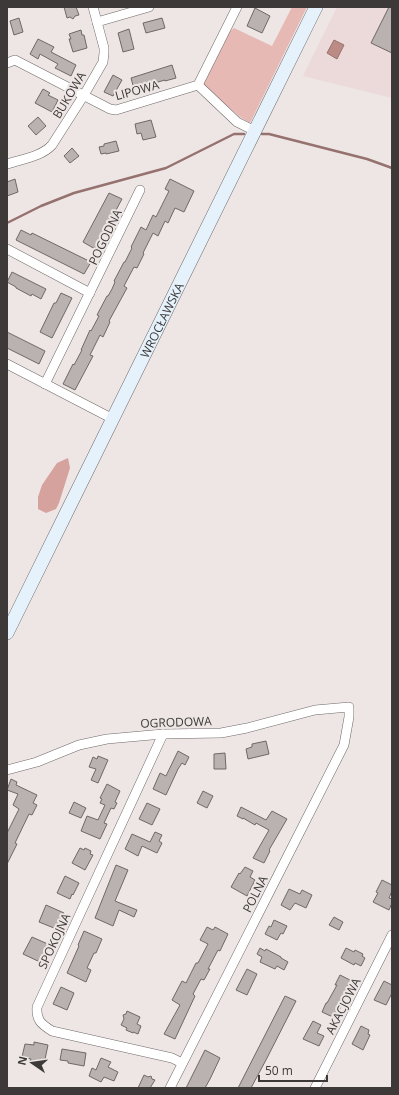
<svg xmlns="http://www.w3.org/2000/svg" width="399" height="1095" viewBox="0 0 399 1095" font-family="'Open Sans',sans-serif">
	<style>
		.built { fill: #ebdad9 }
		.green { fill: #e7b9b4 }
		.forest { fill: #d5a29d }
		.water { fill: #bc8b86; stroke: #96726f }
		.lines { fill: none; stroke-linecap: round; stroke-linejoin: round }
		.stream { stroke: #96726f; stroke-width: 2.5 }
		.building { fill: #b9b2b1; stroke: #6f6868 }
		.street-casing { stroke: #6f6968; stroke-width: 10 }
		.secondary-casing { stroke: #6f6968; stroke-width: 14 }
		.street { stroke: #fff; stroke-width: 9 }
		.secondary { stroke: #e5f2fc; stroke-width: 13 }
		.labels { text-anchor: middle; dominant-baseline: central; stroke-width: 4; stroke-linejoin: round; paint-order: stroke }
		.street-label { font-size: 12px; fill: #3c3938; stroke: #ede6e5 }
	</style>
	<rect width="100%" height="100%" fill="#ede6e5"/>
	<polygon class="built" points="337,7 392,7 392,98 303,76"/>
	<polygon class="green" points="292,7 307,7 250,123 240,117 203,85 227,34 234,28 272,46"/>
	<polygon class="forest" points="68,458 70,468 59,503 56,509 46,513 38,509 38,497 42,485 57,463"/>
	<polygon class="water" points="334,40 344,45 337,59 327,53"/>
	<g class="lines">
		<g class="stream">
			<polyline points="262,134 269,134 367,159 392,168"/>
			<polyline points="7,223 41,206 74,193 166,168 234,134 244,134"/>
		</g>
	</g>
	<g class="building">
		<polygon points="64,7 76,7 79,15 75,16 73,19 70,17 67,18"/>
		<polygon points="389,7 392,7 392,53 371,43"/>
		<polygon points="255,8 270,16 262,33 247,26"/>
		<polygon points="19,18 23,32 14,35 10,21"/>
		<polygon points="162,18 165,28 146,33 143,23"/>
		<polygon points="129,29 134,49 123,52 118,33"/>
		<polygon points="81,30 82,35 84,35 87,48 73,52 69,39 71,39 69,34"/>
		<polygon points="38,39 54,47 51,52 76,65 71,76 55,68 58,64 40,54 38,59 30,54"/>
		<polygon points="172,65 176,78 165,81 165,80 134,89 131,78"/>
		<polygon points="113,75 122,80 113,96 104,92"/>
		<polygon points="43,89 50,93 48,95 58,100 52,112 35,103"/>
		<polygon points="38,117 46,126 36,135 28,126"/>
		<polygon points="151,120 156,137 143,140 141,133 137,134 135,124"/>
		<polygon points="116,141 119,151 106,154 106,153 101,154 99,147 104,146 104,144"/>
		<polygon points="72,148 79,156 70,163 64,156"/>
		<polygon points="15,179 18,192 7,196 7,182"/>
		<polygon points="170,179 194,191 184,212 175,208 168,223 165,221 158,236 153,233 143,253 144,254 137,268 134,267 124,286 127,288 109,321 110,322 103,337 100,335 90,355 93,356 75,390 63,384 73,364 74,365 82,350 81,350 90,330 91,331 99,316 97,315 107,296 108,296 112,289 115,282 114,281 124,262 125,262 132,248 131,247 141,227 146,230 153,215 156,217 169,191 165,189"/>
		<polygon points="109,193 122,199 95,249 83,242"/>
		<polygon points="21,230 31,235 32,233 91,262 84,274 16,240"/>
		<polygon points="12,272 46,289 41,299 32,294 31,296 16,288 16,287 7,282"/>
		<polygon points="61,293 72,298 52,338 40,332 54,303 56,303"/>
		<polygon points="7,332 45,351 39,364 7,348"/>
		<polygon points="266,741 269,754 248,759 246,749 252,747 252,744"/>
		<polygon points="178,751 189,757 185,765 182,763 178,769 166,795 153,789 160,773 166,776"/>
		<polygon points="225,753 226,769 214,769 214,754"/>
		<polygon points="98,756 108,760 98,783 91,780 96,769 89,767 93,757 97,759"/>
		<polygon points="11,779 17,782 16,785 37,795 33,803 37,805 32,815 29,814 15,843 17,844 7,864 7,833 19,809 13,805 18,794 7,790"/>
		<polygon points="107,784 120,791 115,802 117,803 114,809 111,808 104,823 107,824 100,839 81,831 87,816 98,820 105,805 100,803 102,799 100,798"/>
		<polygon points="203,791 213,796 207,808 197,803"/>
		<polygon points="74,802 86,808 81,818 69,813"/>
		<polygon points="147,803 160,809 152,825 139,819"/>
		<polygon points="241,807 266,820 272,811 287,819 269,850 270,851 264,863 253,858 269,830 256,823 255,825 243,818 243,819 237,816"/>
		<polygon points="155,832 162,835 159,841 162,843 157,853 142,846 138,856 125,849 132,834 150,842"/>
		<polygon points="80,848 84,850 85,848 91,851 90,854 93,855 85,870 72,863"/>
		<polygon points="116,865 128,870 115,901 137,910 134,917 119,910 113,926 95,918"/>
		<polygon points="245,867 253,871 250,877 255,880 247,896 231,887 239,873 240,874"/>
		<polygon points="65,876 79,883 73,895 72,894 70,899 57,893"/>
		<polygon points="382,880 392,885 392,891 389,898 392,899 392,903 389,910 373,902 378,893 376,892"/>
		<polygon points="289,889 300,894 302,890 312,895 306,908 295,903 290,910 281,905"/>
		<polygon points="46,905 64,913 59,924 57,923 54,928 39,922"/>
		<polygon points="334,917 343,922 339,930 329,925"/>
		<polygon points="274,920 287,926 283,934 281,933 277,940 265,934 269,926 271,927"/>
		<polygon points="207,927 213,930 215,927 228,934 220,951 218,950 208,969 210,969 204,980 201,979 193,994 195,996 175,1039 164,1034 180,1005 172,1000 182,981 186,983 196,963 198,963 208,944 200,940"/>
		<polygon points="84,931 102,939 96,953 94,953 87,968 91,970 86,982 67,973 79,946 78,945"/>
		<polygon points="32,937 50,945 44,958 43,957 40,962 23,954"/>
		<polygon points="260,948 265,951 266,949 281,957 281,958 288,962 284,970 277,966 275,969 260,962 262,957 257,954"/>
		<polygon points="346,948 354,952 355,950 363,954 362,956 365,958 361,966 355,963 354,965 341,958"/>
		<polygon points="247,969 257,974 247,995 236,990"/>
		<polygon points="340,975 350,980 341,1000 344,1001 335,1018 322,1012 326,1003 327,1003 337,985 335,985"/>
		<polygon points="384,981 392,985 392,993 386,1005 374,1000"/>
		<polygon points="61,987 74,993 67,1010 53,1004"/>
		<polygon points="285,996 296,1001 267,1058 251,1088 238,1088"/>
		<polygon points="127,1011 140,1017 137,1024 141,1026 138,1034 133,1032 133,1033 126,1030 127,1028 121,1025 124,1019 123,1015 126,1014"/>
		<polygon points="313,1021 321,1025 317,1033 324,1036 319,1046 303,1039"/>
		<polygon points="361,1026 369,1030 368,1034 370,1035 363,1050 352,1044"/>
		<polygon points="34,1042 48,1045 44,1064 30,1061 31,1059 22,1057 25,1044 34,1045"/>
		<polygon points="62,1049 86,1053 84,1066 68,1063 68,1061 60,1060"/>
		<polygon points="205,1050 220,1058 210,1079 205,1088 186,1088"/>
		<polygon points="101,1058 111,1062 108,1067 118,1072 114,1081 104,1077 101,1082 89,1076 92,1068 96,1070"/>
		<polygon points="144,1075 148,1077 151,1076 152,1079 155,1080 150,1088 138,1088"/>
	</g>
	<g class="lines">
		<g class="street-casing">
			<g id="street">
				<polyline points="97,22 149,7"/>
				<polyline points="7,63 15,60 110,109 116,110 198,85 237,7"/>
				<polyline points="198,85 237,122 255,131"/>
				<path d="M 7,164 C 22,159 41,157 52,145 L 84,95 L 103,62 L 104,53 L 104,48 L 93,7"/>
				<polyline points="7,249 90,293"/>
				<polyline points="7,364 113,419"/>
				<polyline points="45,384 140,190"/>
				<path d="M 163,734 L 37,1007 C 36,1020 41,1024 52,1031 L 172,1058 L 182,1063"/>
				<polyline points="7,770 37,762 79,745 107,739 163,734 221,733 247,728 315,710 349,707 349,717 344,745 170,1088"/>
				<polyline points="315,1088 392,935"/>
			</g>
		</g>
		<g class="secondary-casing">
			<g id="secondary">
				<path id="s1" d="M 7,633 L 316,7"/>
			</g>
		</g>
		<use href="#street" class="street"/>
		<use href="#secondary" class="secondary"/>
	</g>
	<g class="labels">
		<g class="street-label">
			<text transform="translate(137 90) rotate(-15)">LIPOWA</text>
			<text transform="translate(69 95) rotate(-59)">BUKOWA</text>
			<text transform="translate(105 237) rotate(-64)">POGODNA</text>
			<text stroke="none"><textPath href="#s1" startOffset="349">WROCŁAWSKA</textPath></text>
			<text transform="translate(176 722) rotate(-2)">OGRODOWA</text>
			<text transform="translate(255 894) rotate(-63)">POLNA</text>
			<text transform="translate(54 941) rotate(-65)">SPOKOJNA</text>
			<text transform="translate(343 1006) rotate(-63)">AKACJOWA</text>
		</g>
	</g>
	<rect width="399" height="1095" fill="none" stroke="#3c3938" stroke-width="16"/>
	<g transform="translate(32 1063) rotate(283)" stroke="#ede6e5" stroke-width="3" paint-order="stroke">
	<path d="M0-3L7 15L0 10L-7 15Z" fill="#3c3938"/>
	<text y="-6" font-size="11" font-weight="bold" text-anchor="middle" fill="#3c3938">N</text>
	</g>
	<path d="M259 1075v6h68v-6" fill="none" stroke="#3c3938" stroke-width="2"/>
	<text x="265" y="1075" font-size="12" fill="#3c3938" stroke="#ede6e5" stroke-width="3" paint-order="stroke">50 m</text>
</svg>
